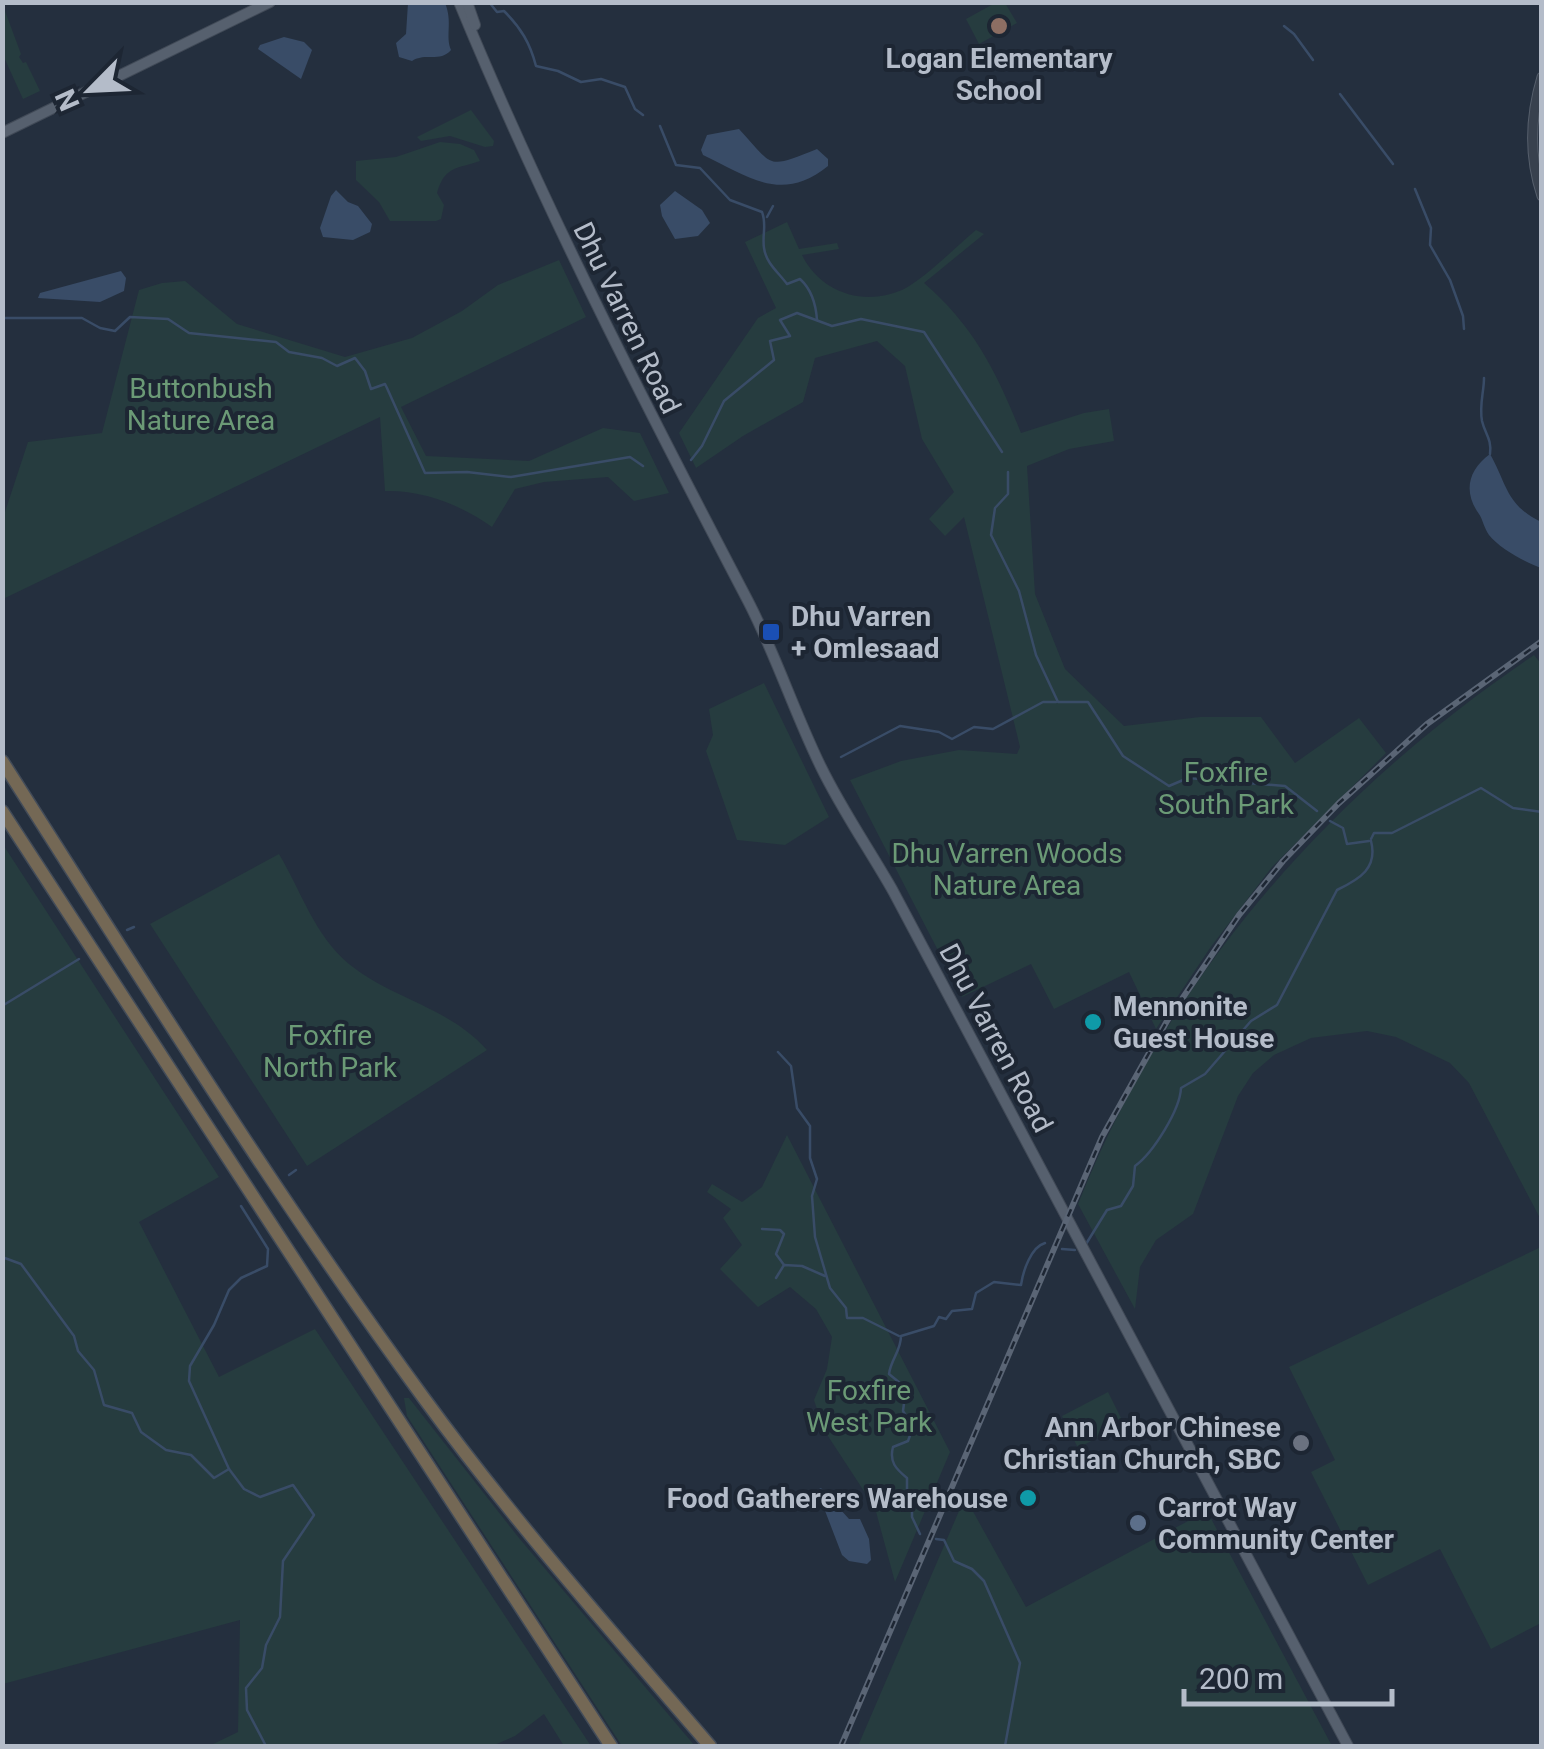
<svg xmlns="http://www.w3.org/2000/svg" width="1544" height="1749" viewBox="0 0 1544 1749" font-family="Roboto,sans-serif">
	<style>
		.green { fill: #263c3f }
		.water { fill: #394c67 }
		.lines { fill: none; stroke-linecap: round; stroke-linejoin: round }
		.stream { stroke: #394c67; stroke-width: 2.5 }
		.minor-casing { stroke: #565f6c; stroke-width: 11 }
		.major-casing { stroke: #414a57; stroke-width: 12 }
		.highway-casing { stroke: #434c59; stroke-width: 15 }
		.minor { stroke: #38414e; stroke-width: 9 }
		.major { stroke: #56606e; stroke-width: 10 }
		.highway { stroke: #746855; stroke-width: 12 }
		.rail-casing { stroke: #5a6575; stroke-width: 6 }
		.rail { stroke: #1d2633; stroke-width: 2.5; stroke-dasharray: 8; stroke-linecap: butt }
		.education-dot { fill: #8d6e63; stroke: #1d2633; stroke-width: 4 }
		.transit-dot { fill: #1a4fb4; stroke: #1d2633; stroke-width: 4 }
		.culture-dot { fill: #0f9aa8; stroke: #1d2633; stroke-width: 4 }
		.worship-dot { fill: #6b7280; stroke: #1d2633; stroke-width: 4 }
		.service-dot { fill: #5c6f8a; stroke: #1d2633; stroke-width: 4 }
		.labels { text-anchor: middle; dominant-baseline: central; stroke-width: 8; stroke-linejoin: round; paint-order: stroke }
		.poi-label { font-size: 28px; font-weight: bold; fill: #b4bcc9; stroke: #1d2633; text-anchor: start }
		.street-label { font-size: 28px; fill: #b4bcc9; stroke: #1d2633 }
		.park-label { font-size: 28px; fill: #6b9a76; stroke: #1d2633 }
	</style>
	<rect width="100%" height="100%" fill="#242f3e"/>
	<g class="green">
		<polygon points="2,3 21,54 19,57 23,63 26,62 40,91 23,99 3,55"/>
		<polygon points="995,3 1005,3 1017,23 979,44 966,19"/>
		<polygon points="471,110 494,141 493,146 485,147 450,136 421,141 417,137"/>
		<path d="M 440,142 L 460,144 L 474,150 L 480,161 C 458,169 445,165 437,193 L 444,205 L 441,219 L 436,221 L 390,221 L 379,202 L 356,180 L 356,161 L 396,157 Z"/>
		<path d="M 787,222 L 799,249 L 837,243 L 839,249 L 802,255 C 820,292 863,307 902,290 C 922,281 958,245 976,230 L 984,234 L 924,283 C 974,326 997,373 1021,433 L 1084,413 L 1109,409 L 1114,441 L 1069,449 L 1027,466 L 1035,594 L 1065,669 L 1124,726 L 1200,717 L 1261,717 L 1295,763 L 1359,718 L 1386,753 L 1272,867 L 1210,948 L 1156,1029 L 1129,972 L 1054,1009 L 1031,964 L 962,997 L 850,780 L 901,761 L 959,750 L 1017,754 L 1020,747 L 964,517 L 945,536 L 929,519 L 954,492 L 922,439 L 905,366 L 877,341 L 815,358 L 803,402 L 743,436 L 696,468 L 679,433 L 758,318 L 776,308 L 745,242 Z"/>
		<path d="M 559,260 L 586,317 L 401,407 L 426,456 L 529,461 L 603,428 L 640,433 L 669,493 L 634,501 L 608,477 L 544,482 L 515,489 L 492,527 C 461,505 423,490 385,491 L 380,417 L 3,599 L 3,518 L 28,442 L 102,433 L 139,290 L 162,283 L 185,281 L 237,324 L 345,357 L 412,338 L 462,311 L 498,285 Z"/>
		<path d="M 1534,655 L 1542,665 L 1541,1220 L 1469,1083 L 1450,1063 L 1396,1037 L 1367,1031 L 1311,1038 L 1274,1055 L 1253,1073 L 1238,1096 L 1193,1214 L 1156,1240 L 1140,1267 L 1135,1309 L 1078,1204 C 1169,975 1331,792 1534,655 Z"/>
		<polygon points="764,683 829,817 785,845 737,840 706,751 713,735 709,709"/>
		<polygon points="2,843 219,1177 139,1222 219,1377 315,1329 591,1746 564,1746 544,1714 515,1736 492,1746 209,1746 238,1732 240,1620 3,1684"/>
		<path d="M 279,854 C 301,891 315,936 349,964 C 392,999 449,1007 487,1050 L 307,1166 L 150,924 Z"/>
		<polygon points="787,1135 950,1452 895,1582 875,1508 824,1430 814,1400 827,1369 832,1337 816,1309 790,1287 758,1307 720,1269 742,1245 723,1218 731,1209 707,1192 712,1184 742,1202 762,1187"/>
		<polygon points="1541,1247 1541,1623 1491,1649 1440,1549 1368,1585 1311,1472 1335,1460 1289,1367"/>
		<polygon points="1108,1392 1124,1424 1078,1448 1062,1416"/>
		<polygon points="404,1398 409,1398 519,1538 695,1746 622,1746 407,1416"/>
		<polygon points="965,1497 1026,1607 1207,1511 1332,1746 858,1746"/>
	</g>
	<g class="water">
		<path d="M 408,3 L 445,3 C 453,22 445,36 451,50 C 440,63 425,52 412,61 L 399,57 L 396,43 L 406,34 Z"/>
		<polygon points="284,37 304,42 312,50 301,79 258,49 260,45"/>
		<path d="M 739,129 C 775,168 766,169 817,149 L 828,159 L 828,166 C 781,204 748,176 703,155 L 701,150 L 707,135 Z"/>
		<polygon points="336,190 348,202 358,206 372,224 370,232 353,240 323,237 320,228 331,196"/>
		<polygon points="675,191 702,210 710,223 698,236 675,239 662,216 660,205"/>
		<polygon points="121,271 126,278 124,291 100,302 38,298 40,293"/>
		<path d="M 1490,454 C 1507,484 1506,505 1541,522 L 1541,568 C 1526,563 1499,548 1489,535 C 1484,528 1483,520 1479,514 C 1463,492 1468,470 1490,454 Z"/>
		<polygon points="821,1488 849,1519 860,1519 869,1539 871,1560 867,1564 849,1561 842,1555 817,1490"/>
	</g>
	<g class="lines">
		<g class="stream">
			<path d="M 489,2 L 497,12 L 504,11 C 521,28 530,43 536,66 L 558,71 L 581,82 L 601,79 L 625,87 L 635,109 L 643,115"/>
			<polyline points="1284,26 1294,34 1313,60"/>
			<polyline points="1340,94 1393,164"/>
			<path d="M 660,126 L 676,165 L 700,168 L 730,200 L 762,212 C 767,225 762,234 764,248 C 766,263 778,272 787,284 L 800,279 C 811,289 816,305 817,320"/>
			<polyline points="1415,189 1431,228 1430,245 1450,280 1463,316 1464,329"/>
			<polyline points="767,217 773,206"/>
			<polyline points="2,318 82,318 100,328 115,331 130,317 168,319 189,333 276,342 289,352 322,358 337,366 355,358 365,371 371,389 385,384 387,388 425,473 467,472 511,477 630,457 643,466"/>
			<path d="M 1484,378 C 1484,392 1479,405 1482,421 C 1485,434 1492,439 1490,454"/>
			<polyline points="691,460 702,446 724,401 774,360 770,341 790,336 780,320 797,313 832,326 861,319 924,332 1002,452"/>
			<polyline points="1008,472 1008,494 995,508 991,535 1019,591 1036,655 1058,702 1088,702 1123,756 1169,786 1188,778 1285,786 1317,811"/>
			<polyline points="841,757 900,726 939,732 952,739 974,727 993,729 1043,702 1056,702"/>
			<polyline points="1330,821 1343,828 1347,844 1369,841"/>
			<polyline points="1371,839 1374,833 1392,833 1481,788 1513,808 1542,812"/>
			<polyline points="127,930 134,927"/>
			<polyline points="2,1006 79,959"/>
			<polyline points="778,1052 791,1066 797,1108 810,1126 810,1158 817,1179 812,1196 815,1237 830,1288 846,1308 847,1318 863,1318 899,1336"/>
			<polyline points="289,1175 296,1170"/>
			<polyline points="762,1229 780,1230 784,1234 776,1254 784,1265"/>
			<path d="M 1086,1244 L 1107,1210 L 1121,1206 L 1133,1186 L 1135,1166 C 1153,1153 1180,1110 1181,1088 L 1205,1074 L 1251,1021 L 1277,1005 L 1337,890 C 1360,879 1378,868 1371,841"/>
			<polyline points="1062,1249 1075,1250"/>
			<polyline points="2,1257 21,1264 74,1336 78,1351 94,1370 104,1405 132,1413 141,1432 166,1450 191,1455 214,1478 229,1469 244,1489 260,1497 293,1485 314,1515 283,1561 280,1617 266,1645 262,1668 246,1688 247,1710 266,1746"/>
			<polyline points="776,1278 784,1265 802,1266 825,1276"/>
			<polyline points="229,1469 189,1381 190,1366 214,1325 229,1290 241,1278 267,1266 268,1249 241,1206"/>
			<path d="M 920,1534 L 912,1517 L 912,1508 L 907,1504 L 907,1478 C 896,1469 889,1462 893,1447 L 908,1441 L 913,1427 L 903,1411 L 906,1388 L 889,1374 C 891,1359 901,1351 901,1336 L 934,1326 L 939,1317 L 946,1319 L 952,1311 L 972,1309 L 976,1293 L 994,1282 L 1021,1285 C 1023,1271 1031,1247 1045,1243"/>
			<polyline points="936,1539 944,1540 954,1561 972,1569 984,1581 1020,1663 1005,1746"/>
		</g>
		<g class="minor-casing">
			<path id="minor" d="M 1542,77 C 1530,117 1529,157 1542,196"/>
		</g>
		<g class="major-casing">
			<g id="major">
				<path d="M 459,2 C 544,208 645,404 748,601 C 776,655 794,712 821,767 C 842,810 869,849 893,891 L 1348,1746"/>
				<polyline points="467,2 475,25"/>
				<polyline points="2,133 270,2"/>
			</g>
		</g>
		<g class="highway-casing">
			<g id="highway">
				<path d="M 2,761 C 139,975 273,1192 423,1397 C 512,1519 612,1632 710,1746"/>
				<polyline points="2,811 611,1746"/>
			</g>
		</g>
		<use href="#minor" class="minor"/>
		<use href="#major" class="major"/>
		<use href="#highway" class="highway"/>
		<g class="rail-casing">
			<polyline id="rail" points="841,1746 1102,1137 1167,1021 1239,915 1283,861 1339,803 1427,724 1542,641"/>
		</g>
		<use href="#rail" class="rail"/>
	</g>
	<circle class="education-dot" cx="999" cy="26" r="10"/>
	<rect class="transit-dot" x="761" y="622" width="20" height="20" rx="5"/>
	<g class="culture-dot">
		<circle cx="1093" cy="1022" r="10"/>
		<circle cx="1028" cy="1498" r="10"/>
	</g>
	<circle class="worship-dot" cx="1301" cy="1443" r="10"/>
	<circle class="service-dot" cx="1138" cy="1523" r="10"/>
	<g class="labels">
		<g class="poi-label">
			<text x="999" y="58" text-anchor="middle">Logan Elementary<tspan x="999" dy="32">School</tspan></text>
			<text x="791" y="616">Dhu Varren<tspan x="791" dy="32">+ Omlesaad</tspan></text>
			<text x="1113" y="1006">Mennonite<tspan x="1113" dy="32">Guest House</tspan></text>
			<text x="1281" y="1427" text-anchor="end">Ann Arbor Chinese<tspan x="1281" dy="32">Christian Church, SBC</tspan></text>
			<text x="1008" y="1498" text-anchor="end">Food Gatherers Warehouse</text>
			<text x="1158" y="1507">Carrot Way<tspan x="1158" dy="32">Community Center</tspan></text>
		</g>
		<g class="street-label">
			<text transform="translate(627 318) rotate(64)">Dhu Varren Road</text>
			<text transform="translate(996 1038) rotate(62)">Dhu Varren Road</text>
		</g>
		<g class="park-label">
			<text x="201" y="388">Buttonbush<tspan x="201" dy="32">Nature Area</tspan></text>
			<text x="1226" y="772">Foxfire<tspan x="1226" dy="32">South Park</tspan></text>
			<text x="1007" y="853">Dhu Varren Woods<tspan x="1007" dy="32">Nature Area</tspan></text>
			<text x="330" y="1035">Foxfire<tspan x="330" dy="32">North Park</tspan></text>
			<text x="869" y="1390">Foxfire<tspan x="869" dy="32">West Park</tspan></text>
		</g>
	</g>
	<rect width="1544" height="1749" fill="none" stroke="#b4bcc9" stroke-width="10"/>
	<g transform="translate(90 90) rotate(246)" stroke="#1d2633" stroke-width="8" paint-order="stroke">
	<path d="M0-8L18 38L0 25L-18 38Z" fill="#b4bcc9"/>
	<text y="-15" font-size="28" font-weight="bold" text-anchor="middle" fill="#b4bcc9">N</text>
	</g>
	<path d="M1184 1689v15h208v-15" fill="none" stroke="#b4bcc9" stroke-width="5"/>
	<text x="1199" y="1689" font-size="30" fill="#b4bcc9" stroke="#1d2633" stroke-width="8" paint-order="stroke">200 m</text>
</svg>
